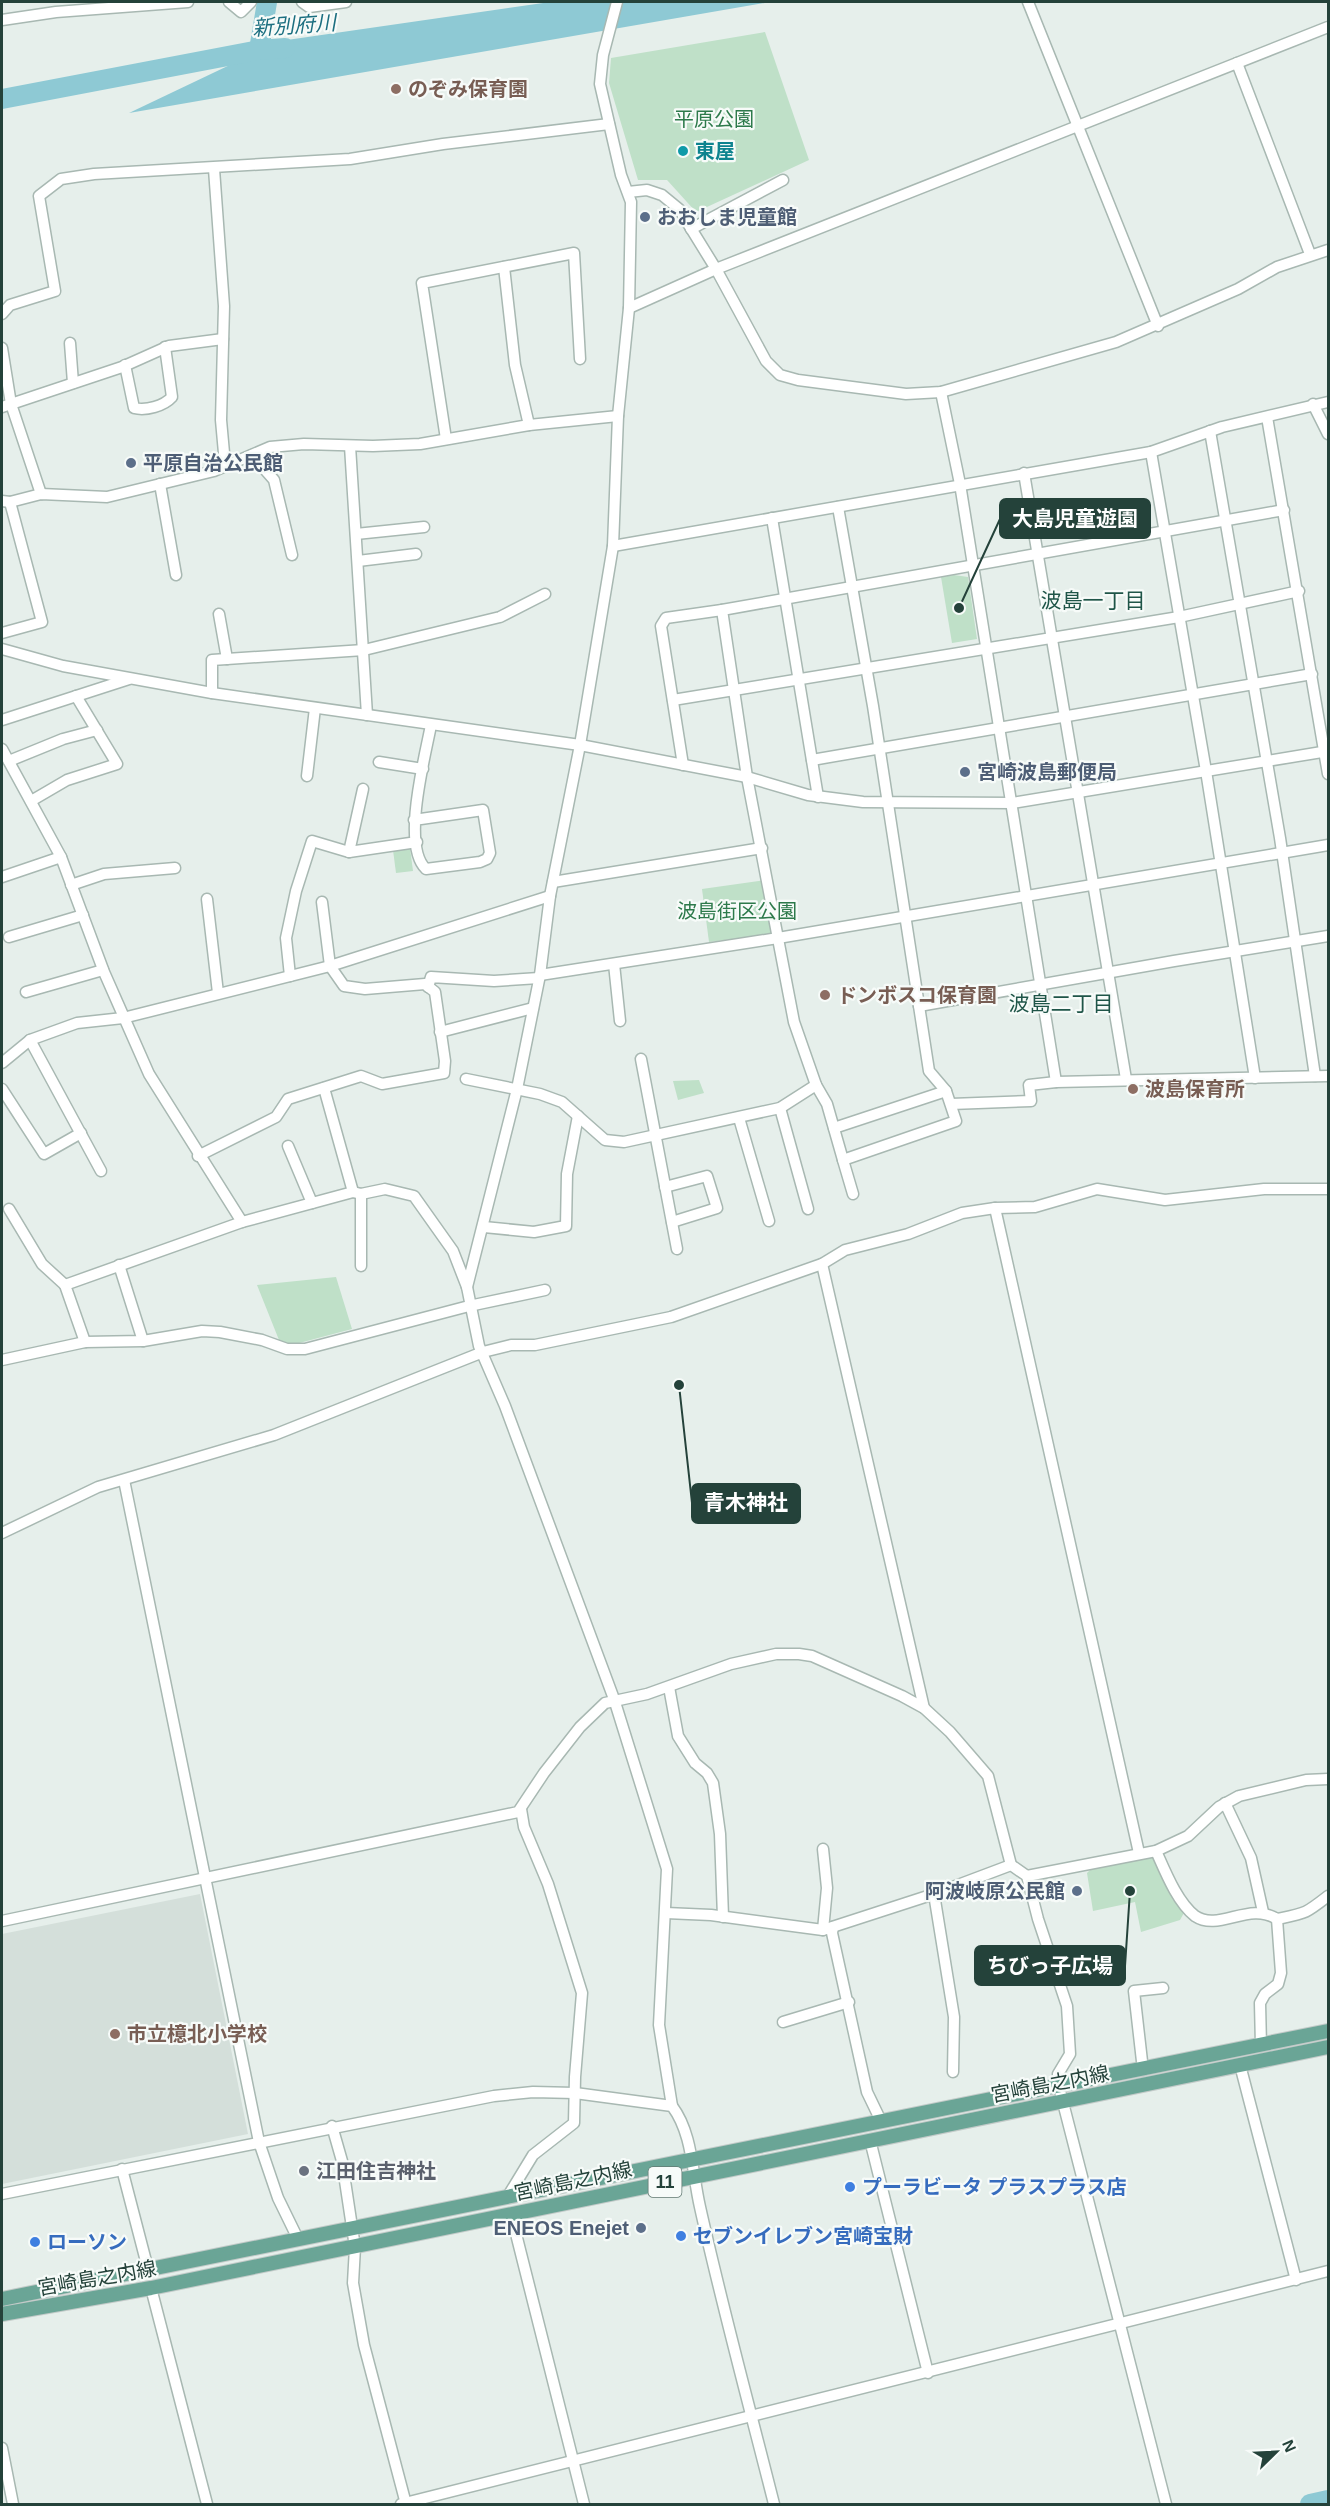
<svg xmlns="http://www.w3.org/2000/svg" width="1330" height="2506" viewBox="0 0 1330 2506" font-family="Arial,'Noto Sans JP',sans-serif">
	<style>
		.built { fill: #d4dfda }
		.green { fill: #bfe0c8 }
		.water { fill: #8ec9d4 }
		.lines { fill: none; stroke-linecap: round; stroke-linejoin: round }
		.river { stroke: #8ec9d4; stroke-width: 20 }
		.minor-casing { stroke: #a8b8b2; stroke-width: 13 }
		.major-casing { stroke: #c2cac8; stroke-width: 16 }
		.minor { stroke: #fff; stroke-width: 10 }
		.major { stroke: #6aa596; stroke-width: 14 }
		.education-dot { fill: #8d6e63; stroke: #f7fbf9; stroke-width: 2 }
		.culture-dot { fill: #0f9aa8; stroke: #f7fbf9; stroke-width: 2 }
		.service-dot { fill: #5c6f8a; stroke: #f7fbf9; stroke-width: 2 }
		.worship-dot { fill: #6b7280; stroke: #f7fbf9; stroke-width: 2 }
		.shop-dot { fill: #3f7fe0; stroke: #f7fbf9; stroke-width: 2 }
		.labels { text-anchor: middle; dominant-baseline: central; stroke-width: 4.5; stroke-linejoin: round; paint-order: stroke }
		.shield { fill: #f7fbf9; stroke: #637a73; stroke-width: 1.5 }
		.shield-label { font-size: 18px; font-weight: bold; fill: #24423a }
		.education-label { font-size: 20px; font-weight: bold; fill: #785e54; stroke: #f7fbf9; text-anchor: start }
		.park-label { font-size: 20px; fill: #2d7a4b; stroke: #f7fbf9 }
		.culture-label { font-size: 20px; font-weight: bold; fill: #0d838f; stroke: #f7fbf9; text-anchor: start }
		.service-label { font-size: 20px; font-weight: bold; fill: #4e5e75; stroke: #f7fbf9; text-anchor: start }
		.street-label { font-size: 20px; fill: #24423a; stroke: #f7fbf9 }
		.worship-label { font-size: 20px; font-weight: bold; fill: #5b616d; stroke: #f7fbf9; text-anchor: start }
		.shop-label { font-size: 20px; font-weight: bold; fill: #366cbe; stroke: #f7fbf9; text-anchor: start }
		.water-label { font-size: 21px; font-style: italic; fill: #1c6f80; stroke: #f7fbf9 }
		.neighbourhood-label { font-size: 21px; fill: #1f5548; stroke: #f7fbf9 }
		.leader { fill: none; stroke: #24423a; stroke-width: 2 }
		.callout-dot { fill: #24423a; stroke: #f7fbf9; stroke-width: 2 }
		.callout { fill: #24423a; stroke: #24423a; stroke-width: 2 }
		.callout-label { font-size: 21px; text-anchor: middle; font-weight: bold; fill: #fff }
	</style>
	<rect width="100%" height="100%" fill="#e6efeb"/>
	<polygon class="built" points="200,1894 248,2134 2,2184 2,1934"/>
	<g class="green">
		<polygon points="765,32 809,160 696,212 667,180 638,180 609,83 611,58"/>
		<polygon points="954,575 968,577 977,639 952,643 941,577"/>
		<polygon points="410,848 413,871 396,873 393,850"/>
		<polygon points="765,880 772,934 709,942 702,889"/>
		<polygon points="699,1080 704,1093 678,1100 673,1081"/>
		<polygon points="336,1277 352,1329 288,1346 279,1340 257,1285"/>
		<polygon points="1155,1854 1173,1900 1185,1911 1180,1920 1141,1932 1135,1902 1093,1911 1087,1873 1091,1869"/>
	</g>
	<polygon class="water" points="550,2 770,2 129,113 280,41"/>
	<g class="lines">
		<g class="river">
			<polyline points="259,50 267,2"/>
			<polyline points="2,99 259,50 285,48"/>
			<polyline points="1310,2504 1328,2500"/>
		</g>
		<g class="minor-casing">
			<g id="minor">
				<polyline points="229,2 241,12 251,2"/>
				<polyline points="302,2 309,7 346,2"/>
				<polyline points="1028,2 1158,326"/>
				<polyline points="2,20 56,12 188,2"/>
				<polyline points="1237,63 1310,254"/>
				<polyline points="214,169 224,306 221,420 225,464"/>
				<polyline points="628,192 647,190 662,195 679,209 716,269 766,361 780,375 798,380 906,394 941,392 1116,342 1238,289 1277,267 1328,250"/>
				<polyline points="691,229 783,180"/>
				<polyline points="504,267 515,365 529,425"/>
				<polyline points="629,308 716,269 1328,27"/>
				<polyline points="2,314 10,305 55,291 39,196 61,179 94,174 350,159 443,144 609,124"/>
				<polyline points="70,343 73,383"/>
				<polyline points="2,348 11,404 41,494"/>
				<path d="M 125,365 L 134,408 C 146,411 164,406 172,397 L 165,347"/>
				<polyline points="941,392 960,484 1056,1082 1328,1076"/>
				<polyline points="1313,404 1328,434"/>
				<polyline points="2,407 122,367 169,346 223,339"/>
				<polyline points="1267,417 1328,774"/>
				<polyline points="1210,431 1280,838 1315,1076"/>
				<polyline points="446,439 422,283 574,253 580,359"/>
				<polyline points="350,446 367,715"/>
				<polyline points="1151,452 1206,771 1255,1078"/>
				<polyline points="252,455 274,480 292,555"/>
				<polyline points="1024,473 1126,1079"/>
				<polyline points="160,484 176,575"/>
				<polyline points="2,501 10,502 41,494 107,497 214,471 270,447 304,444 373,446 420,444 529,425 618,416"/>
				<polyline points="838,507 873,706 929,1071 946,1091 956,1121 843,1160 853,1194"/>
				<polyline points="772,518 818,797"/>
				<polyline points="356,534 424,527"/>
				<polyline points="613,546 1151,452 1222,427 1328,402"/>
				<polyline points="358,561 416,554"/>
				<polyline points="219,614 227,659"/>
				<polyline points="2,633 42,622 10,502"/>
				<polyline points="2,649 63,666 212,693 580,745 747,777 808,795 863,802 1012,803 1328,751"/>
				<polyline points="212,693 212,660 364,650 500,617 545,594"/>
				<polyline points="673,700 1179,617 1299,591"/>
				<polyline points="2,720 129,679"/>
				<polyline points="2,749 61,857 104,972 149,1074 242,1222"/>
				<polyline points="812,760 1312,674"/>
				<polyline points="9,761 63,739 97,730"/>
				<polyline points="379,762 423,769"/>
				<polyline points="683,765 661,626 666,618 722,610"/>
				<polyline points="307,776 315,708"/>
				<polyline points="31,801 67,780 117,764 76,696"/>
				<path d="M 414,820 L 483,810 L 490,853 L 487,859 L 480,862 L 426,869 C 401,846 425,757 431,725"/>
				<polyline points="349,852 363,789"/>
				<polyline points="2,877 61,857"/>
				<polyline points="553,882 762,848"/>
				<polyline points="71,885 104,874 175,868"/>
				<polyline points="207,899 218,993"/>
				<polyline points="9,937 83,915"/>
				<polyline points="614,964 620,1021"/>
				<polyline points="540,975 778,938 1328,845"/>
				<polyline points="290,976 286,938 296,891 312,841 349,852 417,842"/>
				<polyline points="428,987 431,977 494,981 539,978"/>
				<polyline points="26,992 103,970"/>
				<polyline points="919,1006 1174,961 1328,936"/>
				<polyline points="440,1032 533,1008"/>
				<polyline points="30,1040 101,1171"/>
				<polyline points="641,1059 677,1249"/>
				<polyline points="2,1063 30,1040 77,1023 123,1018 330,966 550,896"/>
				<polyline points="466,1079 540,1094 562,1102 605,1140 624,1142 780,1108 816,1085"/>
				<polyline points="324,1088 353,1192"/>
				<polyline points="2,1089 44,1154 81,1133"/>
				<polyline points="951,1104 1031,1101 1029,1085 1056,1082"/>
				<polyline points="780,1108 808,1209"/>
				<polyline points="739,1118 769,1221"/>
				<polyline points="834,1128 946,1091"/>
				<polyline points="288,1146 312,1203"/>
				<polyline points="198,1156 276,1117 288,1099 361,1076 382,1084 444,1073 445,1061 435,992 425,984 365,989 344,986 330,966 322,902"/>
				<polyline points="843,1160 827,1104 816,1085 794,1022 747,777 722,610 1284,510"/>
				<polyline points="665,1187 707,1176 717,1208 672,1222"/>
				<polyline points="361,1194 361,1266"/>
				<polyline points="995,1208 1139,1853"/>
				<polyline points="9,1209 42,1264 65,1285"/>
				<polyline points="484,1227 534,1232 566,1226 567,1174 578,1116"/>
				<polyline points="822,1264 924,1708"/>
				<polyline points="119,1265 143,1341"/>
				<polyline points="467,1287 517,1089 540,975 550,896 580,745 613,546 618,416 629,308 631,202 621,175 600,84 603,55 617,2"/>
				<polyline points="85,1342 65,1285 242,1222 353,1192 361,1194 385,1189 414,1196 453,1251 467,1287 479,1346 505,1406 614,1699 667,1869 659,2025 672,2106"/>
				<polyline points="2,1360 85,1342 143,1341 202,1331 220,1332 262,1340 287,1349 305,1349 469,1306 545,1290"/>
				<polyline points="124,1480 259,2142 278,2198 298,2239"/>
				<polyline points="2,1533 98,1487 274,1435 483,1352 511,1345 535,1345 671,1317 822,1264 845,1250 908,1234 962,1213 995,1208 1035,1207 1097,1189 1165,1200 1264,1189 1328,1189"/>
				<polyline points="669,1687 678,1736 695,1763 707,1773 713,1783 720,1834 723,1917"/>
				<polyline points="1225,1803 1251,1858 1263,1912"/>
				<path d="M 1156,1851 C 1165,1871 1177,1902 1195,1916 C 1219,1932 1249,1901 1277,1919 C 1306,1913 1305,1914 1328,1896"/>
				<polyline points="1027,1876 1156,1851 1188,1836 1219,1807 1239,1796 1306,1780 1328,1779"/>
				<polyline points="934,1894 954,2017 953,2072"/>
				<polyline points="666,1913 711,1915 823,1930 934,1894 1011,1865 1027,1876 1038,1919 1067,2006 1070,2054 1058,2074 1059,2087 1166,2504"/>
				<polyline points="2,1921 518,1812 544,1773 580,1727 605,1703 647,1694 731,1664 776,1654 799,1654 812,1656 902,1696 924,1708 950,1732 988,1776 1011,1865"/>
				<polyline points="833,1927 832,1933 867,2092 880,2119"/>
				<polyline points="823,1930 827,1888 823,1849"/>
				<polyline points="783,2022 849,2002"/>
				<polyline points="1261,2046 1260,2003 1265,1994 1278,1984 1281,1973 1277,1919"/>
				<polyline points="1240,2065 1296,2280"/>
				<polyline points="1143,2070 1134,1991 1163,1988"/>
				<polyline points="332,2126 342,2161 355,2247 353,2283 364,2345 406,2504"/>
				<polyline points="870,2140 928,2373"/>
				<polyline points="122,2169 148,2269"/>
				<path d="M 2,2194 L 494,2096 L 533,2092 L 575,2093 L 672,2106 C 693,2134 692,2173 700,2207 C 722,2306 749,2405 774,2504"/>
				<polyline points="508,2196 533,2155 574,2123 575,2077 582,1993 548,1884 524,1827 521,1809"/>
				<polyline points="511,2214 584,2504"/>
				<polyline points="151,2288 207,2504"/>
				<polyline points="2,2448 13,2504"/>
				<polyline points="401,2504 1328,2271"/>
			</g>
		</g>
		<g class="major-casing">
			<g id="major">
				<polyline points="2,2299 1328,2031"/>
				<polyline points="2,2314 151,2288 1328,2047"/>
			</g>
		</g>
		<use href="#minor" class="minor"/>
		<use href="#major" class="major"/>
	</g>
	<g class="education-dot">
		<circle cx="396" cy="89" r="6"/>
		<circle cx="825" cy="995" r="6"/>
		<circle cx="1133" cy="1089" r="6"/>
		<circle cx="115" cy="2034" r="6"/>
	</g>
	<circle class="culture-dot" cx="683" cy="151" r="6"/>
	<g class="service-dot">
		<circle cx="645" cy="217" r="6"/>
		<circle cx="131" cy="463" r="6"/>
		<circle cx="965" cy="772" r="6"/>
		<circle cx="1077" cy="1891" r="6"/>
		<circle cx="641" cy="2228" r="6"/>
	</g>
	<circle class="worship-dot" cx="304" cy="2171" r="6"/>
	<g class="shop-dot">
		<circle cx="850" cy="2187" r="6"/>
		<circle cx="681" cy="2236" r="6"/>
		<circle cx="35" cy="2242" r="6"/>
	</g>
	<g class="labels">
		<rect class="shield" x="648.5" y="2167" width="33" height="30" rx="4.5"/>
		<g class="shield-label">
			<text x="665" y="2182">11</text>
		</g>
		<g class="education-label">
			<text x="408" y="89">のぞみ保育園</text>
			<text x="837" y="995">ドンボスコ保育園</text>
			<text x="1145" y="1089">波島保育所</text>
			<text x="127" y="2034">市立檍北小学校</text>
		</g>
		<g class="park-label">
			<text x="714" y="119">平原公園</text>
			<text x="737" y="911">波島街区公園</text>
		</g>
		<g class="culture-label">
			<text x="695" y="151">東屋</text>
		</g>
		<g class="service-label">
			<text x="657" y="217">おおしま児童館</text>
			<text x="143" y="463">平原自治公民館</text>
			<text x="977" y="772">宮崎波島郵便局</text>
			<text x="1065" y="1891" text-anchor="end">阿波岐原公民館</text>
			<text x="629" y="2228" text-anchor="end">ENEOS Enejet</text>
		</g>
		<g class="street-label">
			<text transform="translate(1050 2084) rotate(-11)">宮崎島之内線</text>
			<text transform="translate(573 2181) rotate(-12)">宮崎島之内線</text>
			<text transform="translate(97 2278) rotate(-10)">宮崎島之内線</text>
		</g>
		<g class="worship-label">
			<text x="316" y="2171">江田住吉神社</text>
		</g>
		<g class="shop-label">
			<text x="862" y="2187">プーラビータ プラスプラス店</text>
			<text x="693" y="2236">セブンイレブン宮崎宝財</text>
			<text x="47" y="2242">ローソン</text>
		</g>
		<g class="water-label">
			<text transform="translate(294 25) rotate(-4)">新別府川</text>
		</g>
		<g class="neighbourhood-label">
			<text x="1093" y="600">波島一丁目</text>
			<text x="1061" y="1003">波島二丁目</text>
		</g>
	</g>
	<path class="leader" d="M959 608L1000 519M679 1385L692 1503M1130 1891L1125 1966"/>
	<g class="callout-dot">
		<circle cx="959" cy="608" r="6"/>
		<circle cx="679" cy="1385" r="6"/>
		<circle cx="1130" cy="1891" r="6"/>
	</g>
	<g class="callout">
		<rect x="1000" y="499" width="150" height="39" rx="6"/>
		<rect x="692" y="1484" width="108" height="39" rx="6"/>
		<rect x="975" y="1946" width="150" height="39" rx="6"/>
	</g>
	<g class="callout-label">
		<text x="1075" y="526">大島児童遊園</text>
		<text x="746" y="1510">青木神社</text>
		<text x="1050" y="1973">ちびっ子広場</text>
	</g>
	<rect width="1330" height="2506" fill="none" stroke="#24423a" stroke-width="6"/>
	<g transform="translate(1276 2452) rotate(66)" stroke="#f7fbf9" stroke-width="4.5" paint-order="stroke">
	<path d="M0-4.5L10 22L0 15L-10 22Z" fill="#24423a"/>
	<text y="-9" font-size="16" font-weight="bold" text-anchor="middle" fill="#24423a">N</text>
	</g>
</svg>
